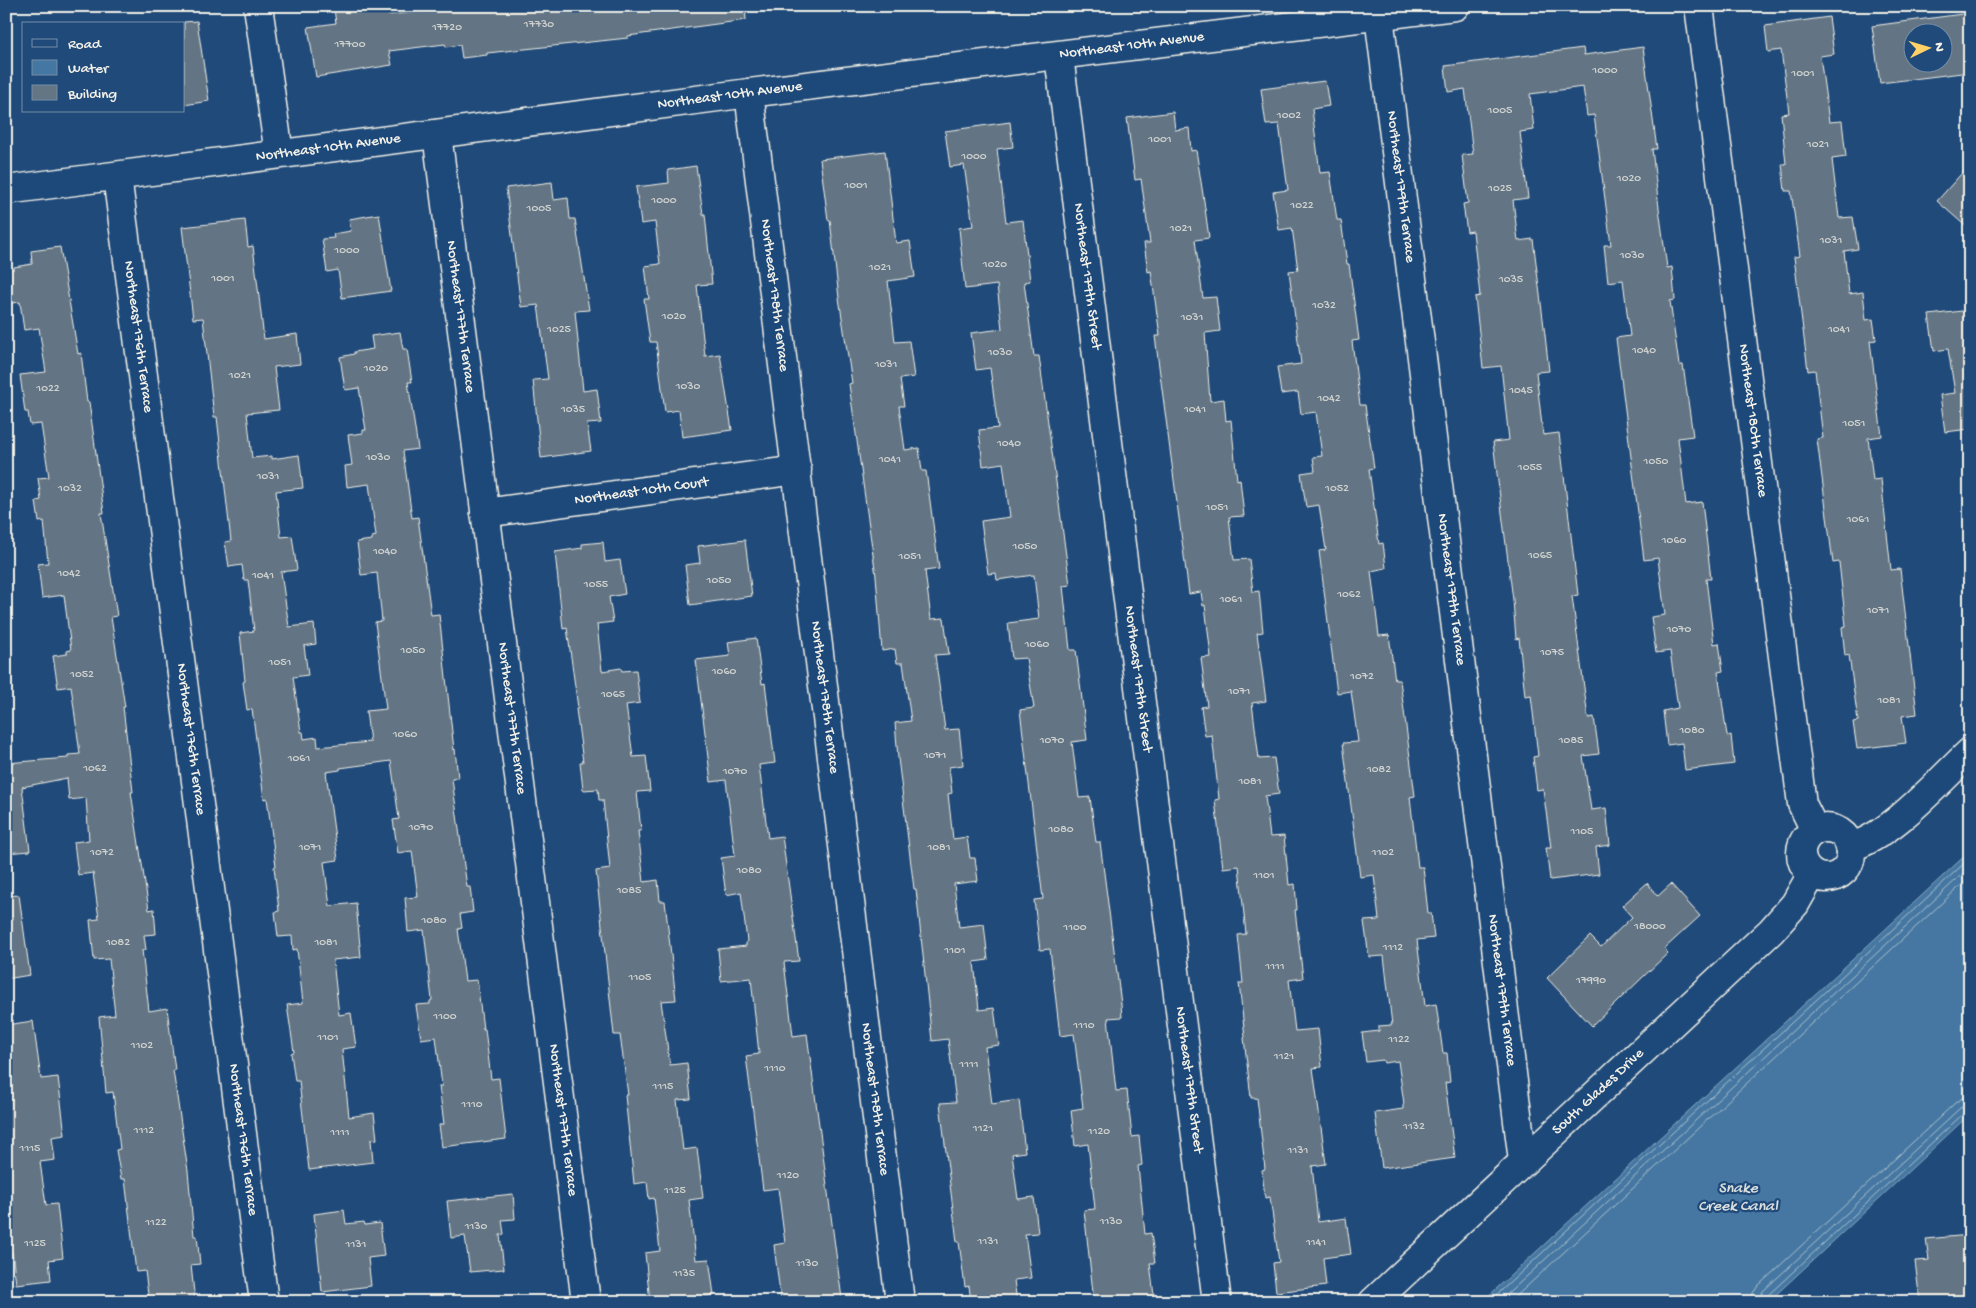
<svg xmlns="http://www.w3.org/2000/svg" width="1976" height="1308" viewBox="0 0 1976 1308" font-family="'Gochi Hand',sans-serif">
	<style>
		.water { fill: #4477a2; stroke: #8aa8be }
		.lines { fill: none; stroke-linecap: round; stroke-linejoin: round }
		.shore { stroke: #aec0cc; stroke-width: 1 }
		.building { fill: #647584; stroke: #f4f1e8; fill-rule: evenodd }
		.minor-casing { stroke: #f4f1e8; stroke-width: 31 }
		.minor { stroke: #1f4a7a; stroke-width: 28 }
		.labels { text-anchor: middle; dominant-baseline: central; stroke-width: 4.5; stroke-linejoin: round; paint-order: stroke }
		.number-label { font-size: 12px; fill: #d0d2cf }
		.street-label { font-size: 15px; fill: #f4f1e8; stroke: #1f4a7a }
		.water-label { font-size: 16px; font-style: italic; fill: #dadfde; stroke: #1f4a7a }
	</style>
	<rect width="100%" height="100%" fill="#1f4a7a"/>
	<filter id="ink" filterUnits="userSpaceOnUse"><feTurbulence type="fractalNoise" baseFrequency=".02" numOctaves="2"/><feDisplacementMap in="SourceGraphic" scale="10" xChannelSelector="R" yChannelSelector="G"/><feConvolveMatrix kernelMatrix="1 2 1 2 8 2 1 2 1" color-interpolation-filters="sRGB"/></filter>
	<g filter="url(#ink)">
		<polygon class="water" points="1970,851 1970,1114 1768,1302 1482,1302"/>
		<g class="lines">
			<g class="shore">
				<polyline points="1489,1302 1970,858"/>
				<polyline points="1499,1302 1970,867"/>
				<polyline points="1510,1302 1970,877"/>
				<polyline points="1751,1302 1753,1293 1758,1286 1955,1103 1962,1098 1970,1097"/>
				<polyline points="1759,1302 1763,1291 1960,1108 1970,1105"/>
				<polyline points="1765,1302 1767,1296 1964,1113 1970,1111"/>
			</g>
		</g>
		<g class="building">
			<polygon points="350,6 387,6 388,15 444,9 443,6 745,6 746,20 628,36 628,38 487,53 487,55 462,58 460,45 446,47 445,44 389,51 392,65 316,77 308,27 336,23 334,9"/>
			<path d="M 1970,13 L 1970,72 L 1880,83 L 1872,26 ZM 1914,32 L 1944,32 L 1944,62 L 1914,62 Z"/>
			<polygon points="1829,17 1834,54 1820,56 1829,122 1842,121 1846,157 1832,159 1839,218 1853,217 1858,249 1844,251 1849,294 1863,292 1866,320 1873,319 1876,340 1870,341 1882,436 1868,438 1873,480 1881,479 1891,570 1900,569 1917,714 1902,716 1906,743 1857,749 1853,722 1858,721 1849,655 1845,656 1842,627 1846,626 1839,562 1833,563 1817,439 1823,438 1815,370 1808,371 1794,257 1800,256 1791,191 1785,191 1782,164 1786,164 1781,114 1789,113 1781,50 1768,52 1765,26"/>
			<polygon points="197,21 209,101 184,105 184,22"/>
			<polygon points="1643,47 1657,149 1652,149 1659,208 1667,268 1672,267 1675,300 1670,301 1679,365 1683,365 1693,436 1678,438 1686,504 1702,502 1711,579 1706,579 1714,644 1719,643 1723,671 1718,672 1727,736 1731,735 1734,764 1685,770 1682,743 1667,745 1663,711 1678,708 1670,651 1656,653 1651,617 1665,615 1658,558 1644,560 1616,338 1630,336 1623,280 1608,282 1604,245 1611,245 1594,115 1587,116 1583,87 1530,94 1534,130 1520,132 1528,198 1513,200 1518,241 1533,239 1545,335 1549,371 1536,372 1543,435 1559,433 1578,595 1572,596 1588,718 1594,717 1599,754 1583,756 1591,810 1606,808 1610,845 1596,847 1599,874 1550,880 1546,848 1551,848 1543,789 1537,790 1533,757 1538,756 1531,695 1525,696 1519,638 1516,639 1513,600 1493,442 1509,440 1501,366 1483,368 1475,297 1480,296 1473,231 1467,232 1463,204 1468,203 1462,155 1473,154 1465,89 1448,92 1445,66 1583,48 1584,55"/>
			<polygon points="1325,81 1329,106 1312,109 1320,173 1330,172 1337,220 1341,220 1347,264 1349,264 1359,340 1352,341 1360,405 1365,405 1374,468 1369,469 1379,544 1383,543 1386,568 1371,571 1379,636 1389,635 1395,680 1400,680 1415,796 1410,797 1418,867 1423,867 1428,913 1431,913 1434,938 1417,940 1425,1006 1436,1004 1443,1053 1447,1053 1450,1082 1445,1083 1455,1158 1382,1168 1375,1113 1403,1109 1403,1104 1404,1104 1398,1061 1384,1063 1383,1060 1366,1062 1362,1033 1379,1031 1379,1026 1392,1025 1384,956 1369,957 1364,921 1379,920 1374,875 1360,877 1343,743 1358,742 1351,691 1337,693 1319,551 1326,550 1319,505 1306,507 1301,473 1315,471 1313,457 1322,456 1316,412 1301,414 1298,392 1281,394 1277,367 1301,364 1289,271 1298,270 1292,228 1279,230 1273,192 1288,190 1279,124 1266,125 1261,89"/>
			<polygon points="1173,112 1175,130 1189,128 1191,151 1196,150 1204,201 1209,238 1195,240 1203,298 1216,297 1220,331 1205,333 1210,401 1224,399 1226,421 1231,420 1237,480 1240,479 1244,516 1229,517 1234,560 1249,559 1253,592 1259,591 1263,632 1257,633 1266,701 1252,703 1259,759 1274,758 1279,794 1265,796 1270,837 1284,836 1289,885 1295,884 1297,910 1295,910 1303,978 1289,980 1295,1031 1318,1029 1322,1067 1313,1068 1326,1164 1312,1166 1318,1222 1346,1218 1351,1254 1323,1258 1326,1286 1276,1292 1273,1263 1279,1262 1270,1197 1265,1198 1262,1170 1265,1169 1257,1098 1251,1098 1244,1038 1245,1037 1239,983 1243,983 1238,935 1246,934 1239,866 1223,868 1215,800 1219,799 1212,735 1205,736 1201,707 1207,706 1201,658 1211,657 1205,605 1203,606 1201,592 1189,594 1155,336 1160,336 1151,271 1148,272 1144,243 1150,243 1141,179 1135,180 1127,118"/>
			<polygon points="1010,122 1013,147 997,149 1006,222 1023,220 1030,281 1024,282 1034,356 1039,356 1046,408 1070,585 1063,586 1070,650 1076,650 1087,740 1072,742 1079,798 1090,797 1096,842 1100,842 1121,1004 1122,1017 1108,1018 1116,1091 1127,1090 1132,1137 1139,1136 1142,1165 1138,1166 1145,1234 1151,1233 1155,1263 1150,1263 1154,1296 1147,1297 1147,1302 1094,1302 1084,1210 1095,1209 1088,1144 1075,1146 1071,1110 1083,1108 1074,1034 1060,1036 1050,949 1040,950 1034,900 1043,899 1020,710 1034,708 1026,658 1012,659 1008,623 1039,619 1034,575 997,580 996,573 988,574 981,521 1010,517 1003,463 983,466 979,430 998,428 990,368 976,370 971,333 1002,329 997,285 965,289 959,228 973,226 964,165 950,167 945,131"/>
			<polygon points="885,151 896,243 910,241 915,277 888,281 895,342 909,341 914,377 900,379 904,406 899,406 905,450 919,448 922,471 926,471 939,569 925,571 931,619 944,618 949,654 935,655 945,730 959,729 963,765 949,767 952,793 948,794 953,839 967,837 970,858 975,858 978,881 954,884 959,927 984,924 988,960 974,962 979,1010 994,1008 999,1045 985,1047 992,1104 1019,1100 1025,1152 1012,1154 1018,1199 1034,1197 1038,1233 1025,1234 1031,1278 1014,1280 1017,1302 971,1302 969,1286 965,1287 959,1242 957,1242 940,1103 956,1102 948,1039 932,1041 916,889 914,889 898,758 895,723 911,721 903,663 897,663 895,649 882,651 876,576 849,384 852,383 839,298 830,220 828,220 820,159"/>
			<polygon points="1970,164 1970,230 1937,201"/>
			<polygon points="696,166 703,214 705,214 712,284 697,285 705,356 720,354 732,430 682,437 679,410 665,412 656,342 650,342 644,299 649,299 645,266 660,264 655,222 641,224 636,187 669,183 668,170"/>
			<polygon points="552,182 554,200 568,198 570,219 575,219 589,310 575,311 583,391 597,389 601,423 587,424 591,451 541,458 533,380 548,379 538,305 521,307 506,188"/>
			<polygon points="379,214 391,291 342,298 338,270 327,272 322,239 334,238 333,234 351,231 349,219"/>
			<polygon points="245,220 248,247 253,246 264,339 297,334 300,364 274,367 279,410 247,413 252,458 272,456 272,459 299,455 303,488 276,491 281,537 292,536 297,570 281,572 289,627 314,624 316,644 304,646 308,675 293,677 301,732 303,732 304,739 317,737 318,747 370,742 366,711 386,709 375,622 382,621 377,573 361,575 357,542 372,540 372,537 376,536 369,484 347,487 345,466 352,465 348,435 363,433 363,430 366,430 359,388 345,390 340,357 354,354 354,352 373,349 371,336 400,332 403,349 407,349 412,382 408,382 418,449 403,451 412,518 418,517 431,615 439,614 454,750 455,749 458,778 452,779 467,887 470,887 473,912 460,914 462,928 458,929 465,981 477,980 483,1029 485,1029 491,1079 499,1078 506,1139 442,1147 439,1125 444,1124 439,1086 442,1086 436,1037 421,1039 416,1005 430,1004 430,1001 432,1000 424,930 408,932 405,898 418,897 412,851 398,853 393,820 399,819 391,761 340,768 340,770 326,772 338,860 324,862 330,906 356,903 361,957 333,960 339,1015 351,1013 356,1047 342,1049 349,1117 374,1113 377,1139 371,1140 373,1162 309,1170 299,1081 295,1081 291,1053 294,1052 287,1005 303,1003 297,949 293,950 292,936 278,937 275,912 279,911 274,867 276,866 267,798 264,799 252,709 247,710 243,682 245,681 240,633 254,631 248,580 244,580 242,565 229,567 225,542 231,541 217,417 214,417 203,318 193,319 182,227"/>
			<polygon points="60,247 78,354 81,353 87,402 89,402 104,513 101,513 117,616 111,617 125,707 123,707 133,792 131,792 149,910 154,909 155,921 156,934 144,935 146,950 142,950 149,1011 167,1008 175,1070 173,1070 188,1171 194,1236 197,1236 200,1264 191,1265 195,1302 149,1302 145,1271 136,1272 125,1179 121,1179 116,1150 120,1149 113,1092 106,1093 99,1017 115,1015 109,959 94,960 90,920 99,919 93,873 78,875 74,842 89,840 86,798 69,800 67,778 22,787 30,851 6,853 6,763 68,758 68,755 80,754 71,686 58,688 53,656 67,654 67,651 71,650 64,595 42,598 38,564 48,563 44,521 39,522 36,501 41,500 38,478 49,477 41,424 30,425 28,412 25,412 20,375 46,372 39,328 24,330 20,302 6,304 6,270 14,269 14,267 32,264 31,251"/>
			<polygon points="1970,310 1970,429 1945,432 1940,395 1955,393 1948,349 1934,351 1929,315"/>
			<polygon points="745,540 752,596 690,605 685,565 700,563 698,546"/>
			<polygon points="603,542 605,562 620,560 625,594 609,597 613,622 597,624 602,671 621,668 622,671 636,670 640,703 626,705 633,757 646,756 650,791 637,792 641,831 638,831 644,882 658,880 660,901 665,901 676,1000 661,1001 670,1065 687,1063 691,1099 677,1100 683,1150 697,1148 703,1198 689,1200 696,1260 709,1259 714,1295 698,1298 699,1302 650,1302 645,1253 660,1251 654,1198 649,1199 647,1182 634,1184 625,1095 628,1095 620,1035 614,1035 596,871 610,869 603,800 599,800 598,789 583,790 580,762 583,762 576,709 578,708 567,628 563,629 555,552 582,548 582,544"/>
			<polygon points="756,638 762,684 765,683 775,763 759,765 768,838 782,836 799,961 784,962 793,1036 807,1034 842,1299 818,1302 781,1302 774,1245 785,1243 778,1188 763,1190 746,1056 759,1054 751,978 721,981 718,949 746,946 746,942 747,941 741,892 726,895 721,858 735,856 726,780 711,782 696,660 730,656 728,642"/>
			<polygon points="1647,883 1658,896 1671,884 1700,916 1664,949 1668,953 1592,1026 1547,978 1590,936 1601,947 1632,917 1622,906"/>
			<polygon points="19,895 30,975 6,979 6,896"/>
			<polygon points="33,1021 41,1079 58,1077 65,1135 52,1137 55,1160 40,1162 46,1205 57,1204 63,1258 49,1260 51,1280 16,1284 12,1252 9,1252 6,1230 6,1025"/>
			<polygon points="513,1194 515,1219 502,1220 504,1234 500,1235 504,1269 470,1272 465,1236 451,1238 447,1201"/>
			<polygon points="344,1210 346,1224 364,1222 365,1225 380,1223 384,1256 368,1258 371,1286 322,1292 314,1214"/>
			<polygon points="1970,1235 1970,1302 1920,1302 1915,1261 1929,1260 1926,1239"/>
		</g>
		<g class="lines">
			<g class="minor-casing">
				<g id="minor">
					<polyline points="258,6 279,154"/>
					<path id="s1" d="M 1699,6 L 1802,804 L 1815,830"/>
					<path id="s2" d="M 1379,16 L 1523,1161"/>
					<path id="s3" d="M 1059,56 L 1217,1302"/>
					<path id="s4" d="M 749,93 L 900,1302"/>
					<path id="s5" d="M 437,134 L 586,1302"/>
					<path id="s6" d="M 117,176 L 264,1302"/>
					<path id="s7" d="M 6,190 L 749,93 L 1455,6"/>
					<path id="s8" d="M 485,513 L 797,470"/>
					<circle cx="1826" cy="853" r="25"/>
					<path d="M 1850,847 C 1890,837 1939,781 1970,752"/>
					<path id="s9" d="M 1373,1302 L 1771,931 L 1795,904 L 1812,874"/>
				</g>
			</g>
			<use href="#minor" class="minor"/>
		</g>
	</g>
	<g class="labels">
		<g class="number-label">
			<text x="539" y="25">17730</text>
			<text x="447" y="28">17720</text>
			<text x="350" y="45">17700</text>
			<text x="1605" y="71">1000</text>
			<text x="1803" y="74">1001</text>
			<text x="1500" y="111">1005</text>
			<text x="1289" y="116">1002</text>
			<text x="1160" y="140">1001</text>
			<text x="1818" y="145">1021</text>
			<text x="974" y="157">1000</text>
			<text x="1629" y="179">1020</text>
			<text x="856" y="186">1001</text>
			<text x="1500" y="189">1025</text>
			<text x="664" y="201">1000</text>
			<text x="1302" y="206">1022</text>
			<text x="539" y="209">1005</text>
			<text x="1181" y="229">1021</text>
			<text x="1831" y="241">1031</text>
			<text x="347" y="251">1000</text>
			<text x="1632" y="256">1030</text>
			<text x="995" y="265">1020</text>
			<text x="880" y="268">1021</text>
			<text x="223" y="279">1001</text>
			<text x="1511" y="280">1035</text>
			<text x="1324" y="306">1032</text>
			<text x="674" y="317">1020</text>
			<text x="1192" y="318">1031</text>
			<text x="559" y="330">1025</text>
			<text x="1839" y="330">1041</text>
			<text x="1644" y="351">1040</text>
			<text x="1000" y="353">1030</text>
			<text x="886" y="365">1031</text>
			<text x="376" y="369">1020</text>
			<text x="240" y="376">1021</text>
			<text x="688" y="387">1030</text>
			<text x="48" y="389">1022</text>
			<text x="1521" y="391">1045</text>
			<text x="1329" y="399">1042</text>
			<text x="573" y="410">1035</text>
			<text x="1195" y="410">1041</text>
			<text x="1854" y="424">1051</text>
			<text x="1009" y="444">1040</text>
			<text x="378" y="458">1030</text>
			<text x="890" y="460">1041</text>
			<text x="1656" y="462">1050</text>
			<text x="1530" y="468">1055</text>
			<text x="268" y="477">1031</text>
			<text x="70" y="489">1032</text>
			<text x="1337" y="489">1052</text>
			<text x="1217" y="508">1051</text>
			<text x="1858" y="520">1061</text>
			<text x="1674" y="541">1060</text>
			<text x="1025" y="547">1050</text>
			<text x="385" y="552">1040</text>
			<text x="1540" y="556">1065</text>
			<text x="910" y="557">1051</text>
			<text x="69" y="574">1042</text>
			<text x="263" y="576">1041</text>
			<text x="719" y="581">1050</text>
			<text x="596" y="585">1055</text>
			<text x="1349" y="595">1062</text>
			<text x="1231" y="600">1061</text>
			<text x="1878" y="611">1071</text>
			<text x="1679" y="630">1070</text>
			<text x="1037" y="645">1060</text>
			<text x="413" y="651">1050</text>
			<text x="1552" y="653">1075</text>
			<text x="280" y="663">1051</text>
			<text x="724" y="672">1060</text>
			<text x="82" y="675">1052</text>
			<text x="1362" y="677">1072</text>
			<text x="1239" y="692">1071</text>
			<text x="613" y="695">1065</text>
			<text x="1889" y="701">1081</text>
			<text x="1692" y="731">1080</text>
			<text x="405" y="735">1060</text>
			<text x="1052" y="741">1070</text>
			<text x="1571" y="741">1085</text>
			<text x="935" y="756">1071</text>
			<text x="299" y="759">1061</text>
			<text x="95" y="769">1062</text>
			<text x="1379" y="770">1082</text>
			<text x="735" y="772">1070</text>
			<text x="1250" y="782">1081</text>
			<text x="421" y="828">1070</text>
			<text x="1061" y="830">1080</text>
			<text x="1582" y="832">1105</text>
			<text x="310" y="848">1071</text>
			<text x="939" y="848">1081</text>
			<text x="102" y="853">1072</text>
			<text x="1383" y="853">1102</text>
			<text x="749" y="871">1080</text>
			<text x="1264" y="876">1101</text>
			<text x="629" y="891">1085</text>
			<text x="434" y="921">1080</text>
			<text x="1650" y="927">18000</text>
			<text x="1075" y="928">1100</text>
			<text x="118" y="943">1082</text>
			<text x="326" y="943">1081</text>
			<text x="1393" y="948">1112</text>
			<text x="955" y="951">1101</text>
			<text x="1275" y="967">1111</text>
			<text x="640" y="978">1105</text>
			<text x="1591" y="981">17990</text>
			<text x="445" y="1017">1100</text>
			<text x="1084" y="1026">1110</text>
			<text x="328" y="1038">1101</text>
			<text x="1399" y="1040">1122</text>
			<text x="142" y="1046">1102</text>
			<text x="1284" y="1057">1121</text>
			<text x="969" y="1065">1111</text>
			<text x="775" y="1069">1110</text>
			<text x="663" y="1087">1115</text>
			<text x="472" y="1105">1110</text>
			<text x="1414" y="1127">1132</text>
			<text x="983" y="1129">1121</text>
			<text x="144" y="1131">1112</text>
			<text x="1099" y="1132">1120</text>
			<text x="340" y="1133">1111</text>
			<text x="30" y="1149">1115</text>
			<text x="1298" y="1151">1131</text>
			<text x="788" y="1176">1120</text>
			<text x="675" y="1191">1125</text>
			<text x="1111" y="1222">1130</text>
			<text x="156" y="1223">1122</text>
			<text x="476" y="1227">1130</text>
			<text x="988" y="1242">1131</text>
			<text x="1316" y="1243">1141</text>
			<text x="35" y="1244">1125</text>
			<text x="356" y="1245">1131</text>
			<text x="807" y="1264">1130</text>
			<text x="684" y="1274">1135</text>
		</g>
		<g class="street-label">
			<text stroke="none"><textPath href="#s7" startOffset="1135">Northeast 10th Avenue</textPath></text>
			<text stroke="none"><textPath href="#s7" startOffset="730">Northeast 10th Avenue</textPath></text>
			<text stroke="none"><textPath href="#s7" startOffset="325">Northeast 10th Avenue</textPath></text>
			<text stroke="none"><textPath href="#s2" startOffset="172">Northeast 179th Terrace</textPath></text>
			<text stroke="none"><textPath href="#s3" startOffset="222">Northeast 179th Street</textPath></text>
			<text stroke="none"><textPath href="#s4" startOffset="204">Northeast 178th Terrace</textPath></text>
			<text stroke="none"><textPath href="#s5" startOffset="184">Northeast 177th Terrace</textPath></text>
			<text stroke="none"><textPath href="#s6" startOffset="162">Northeast 176th Terrace</textPath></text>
			<text stroke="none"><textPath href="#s1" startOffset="418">Northeast 180th Terrace</textPath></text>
			<text stroke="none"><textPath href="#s8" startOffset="158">Northeast 10th Court</textPath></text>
			<text stroke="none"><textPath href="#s2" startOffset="578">Northeast 179th Terrace</textPath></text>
			<text stroke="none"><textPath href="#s3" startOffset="628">Northeast 179th Street</textPath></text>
			<text stroke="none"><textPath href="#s4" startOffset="609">Northeast 178th Terrace</textPath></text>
			<text stroke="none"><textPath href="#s5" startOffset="589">Northeast 177th Terrace</textPath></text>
			<text stroke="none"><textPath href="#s6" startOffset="568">Northeast 176th Terrace</textPath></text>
			<text stroke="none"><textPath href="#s2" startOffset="982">Northeast 179th Terrace</textPath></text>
			<text stroke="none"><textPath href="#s3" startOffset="1032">Northeast 179th Street</textPath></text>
			<text stroke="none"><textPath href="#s9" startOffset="308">South Glades Drive</textPath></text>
			<text stroke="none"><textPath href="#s4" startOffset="1014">Northeast 178th Terrace</textPath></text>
			<text stroke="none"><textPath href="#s5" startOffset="994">Northeast 177th Terrace</textPath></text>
			<text stroke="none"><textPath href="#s6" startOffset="972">Northeast 176th Terrace</textPath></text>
		</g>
		<g class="water-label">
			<text x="1738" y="1189">Snake<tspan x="1738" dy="18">Creek Canal</tspan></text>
		</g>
	</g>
	<rect width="1976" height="1308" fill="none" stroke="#1f4a7a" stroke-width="25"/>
	<rect x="12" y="12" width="1951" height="1283" fill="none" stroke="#f4f1e8" stroke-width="2" filter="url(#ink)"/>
	<rect x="22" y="22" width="162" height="90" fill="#1f4a7a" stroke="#748da6"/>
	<rect x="32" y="39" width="25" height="8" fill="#1f4a7a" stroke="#748da6"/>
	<text x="68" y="48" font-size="15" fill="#f4f1e8">Road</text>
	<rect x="32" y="60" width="25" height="15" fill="#4477a2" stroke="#748da6"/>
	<text x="68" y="72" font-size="15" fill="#f4f1e8">Water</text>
	<rect x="32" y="85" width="25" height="15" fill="#647584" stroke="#748da6"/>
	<text x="68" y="98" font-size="15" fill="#f4f1e8">Building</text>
	<g transform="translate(1928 48) rotate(85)"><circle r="24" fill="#1f4a7a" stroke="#748da6"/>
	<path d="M0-4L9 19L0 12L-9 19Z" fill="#ffd166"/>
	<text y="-8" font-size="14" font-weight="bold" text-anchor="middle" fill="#f4f1e8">N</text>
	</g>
</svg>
